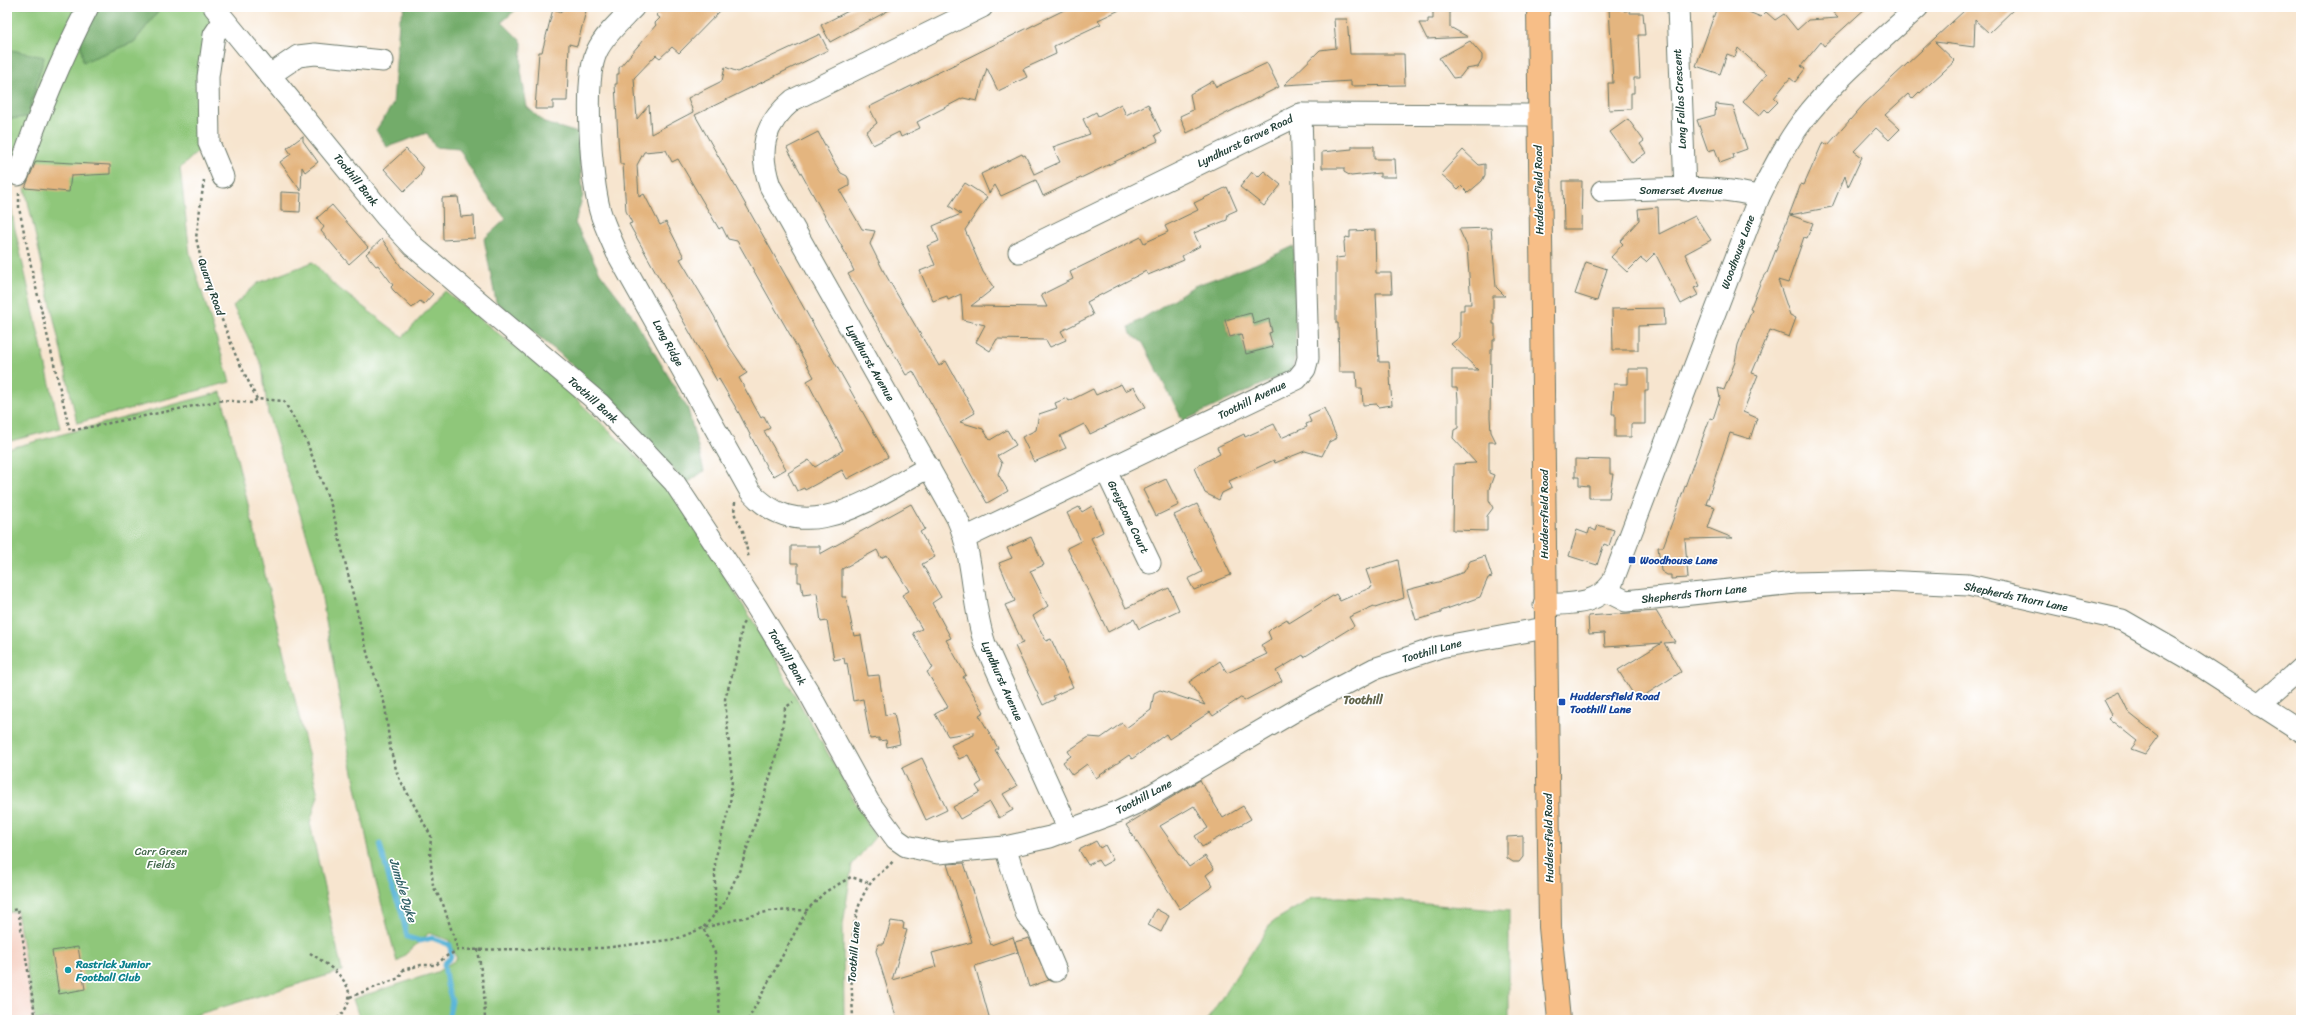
<svg xmlns="http://www.w3.org/2000/svg" width="2308" height="1027" viewBox="0 0 2308 1027" font-family="Sriracha,sans-serif">
	<style>
		.built { fill: #f6d2c5 }
		.green { fill: #8fc77a; stroke: #578257 }
		.forest { fill: #73ac6a; stroke: #49744f; fill-rule: evenodd }
		.lines { fill: none; stroke-linecap: round; stroke-linejoin: round }
		.stream { stroke: #5bb6d9; stroke-width: 5 }
		.building { fill: #e4b57f }
		.minor-casing { stroke: #6b786a; stroke-width: 23 }
		.major-casing { stroke: #6b786a; stroke-width: 24 }
		.path { stroke: #6b786a; stroke-width: 2.5; stroke-dasharray: 3 3; stroke-linecap: butt }
		.minor { stroke: #fff; stroke-width: 21 }
		.major { stroke: #f7be87; stroke-width: 22 }
		.transit-dot { fill: #1a4fb4; stroke: #fff; stroke-width: 1.5 }
		.culture-dot { fill: #0f9aa8; stroke: #fff; stroke-width: 1.5 }
		.labels { text-anchor: middle; dominant-baseline: central; stroke-width: 3.5; stroke-linejoin: round; paint-order: stroke }
		.street-label { font-size: 11px; fill: #1f3d34; stroke: #fff }
		.transit-label { font-size: 11px; font-weight: bold; fill: #164399; stroke: #fff; text-anchor: start }
		.park-label { font-size: 11px; fill: #416649; stroke: #fff }
		.culture-label { font-size: 11px; font-weight: bold; fill: #0d838f; stroke: #fff; text-anchor: start }
		.neighbourhood-label { font-size: 12px; font-weight: bold; fill: #64674e; stroke: #fff }
		.water-label { font-size: 12px; font-style: italic; fill: #316166; stroke: #fff }
	</style>
	<rect width="100%" height="100%" fill="#fff"/>
	<filter id="ink" filterUnits="userSpaceOnUse"><feTurbulence type="fractalNoise" baseFrequency=".025" numOctaves="2"/><feDisplacementMap in="SourceGraphic" scale="8" xChannelSelector="R" yChannelSelector="G"/><feConvolveMatrix kernelMatrix="1 2 1 2 8 2 1 2 1" color-interpolation-filters="sRGB"/></filter>
	<filter id="wash" filterUnits="userSpaceOnUse"><feTurbulence type="fractalNoise" baseFrequency=".012" numOctaves="4" result="noise"/><feDisplacementMap in="SourceGraphic" scale="16" xChannelSelector="R" yChannelSelector="G"/><feGaussianBlur stdDeviation="0.9" result="paint"/><feColorMatrix in="noise" values="0 0 0 0 0 0 0 0 0 0 0 0 0 0 0 0 0 1.4 0 .05"/><feComposite in="paint" operator="in"/></filter>
	<g filter="url(#wash)">
		<rect width="100%" height="100%" fill="#f7e5cf"/>
		<polygon class="built" points="17,910 35,1020 7,1020 7,913"/>
		<g class="green">
			<polygon points="7,7 74,7 77,13 83,61 134,42 162,7 204,7 214,19 203,147 180,168 190,254 230,382 77,423 25,188 29,161 7,165 7,119 27,117 44,58 7,49"/>
			<polygon points="7,179 14,225 60,428 7,442"/>
			<polygon points="313,262 333,284 403,337 445,291 553,377 670,489 756,626 875,837 852,865 843,925 844,1020 360,1020 353,999 437,972 457,959 449,940 429,933 397,962 375,879 349,753 316,564 268,414 262,366 233,306 258,283"/>
			<polygon points="221,392 318,795 310,823 342,971 179,1020 35,1020 17,911 7,913 7,449"/>
			<polygon points="1341,897 1509,911 1509,1020 1207,1020 1272,922 1313,898"/>
		</g>
		<g class="forest">
			<polygon points="74,7 162,7 134,42 83,62 77,13"/>
			<polygon points="405,7 519,7 502,22 522,42 521,71 527,107 545,123 578,133 583,195 575,223 600,273 630,312 688,409 704,471 686,484 627,417 559,353 496,302 484,239 506,219 483,190 459,149 435,147 427,133 387,147 376,130 393,104 399,21"/>
			<polygon points="7,49 44,57 27,117 7,119"/>
			<path d="M 1294,246 L 1296,353 L 1292,369 L 1276,378 L 1183,421 L 1143,343 L 1131,334 L 1129,327 L 1194,286 L 1255,264 ZM 1269,319 L 1272,332 L 1269,333 L 1273,347 L 1246,354 L 1241,334 L 1230,337 L 1225,320 L 1254,324 Z"/>
		</g>
		<g class="lines">
			<polyline class="stream" points="380,844 390,883 401,910 407,937 420,941 432,938 450,945 451,957 444,964 447,985 452,1001 448,1020"/>
		</g>
		<g id="blocks">
			<g class="building">
				<polygon points="563,7 587,7 577,46 569,44 567,101 553,101 553,109 535,109 539,52 542,52 553,9 562,12"/>
				<polygon points="664,7 724,7 679,53 672,47 660,58 656,55 634,78 637,119 649,105 651,134 693,112 688,98 722,81 725,67 738,72 820,34 828,50 695,115 888,457 847,479 842,470 805,490 804,488 797,491 788,473 809,460 815,467 843,450 807,381 814,377 737,241 728,239 722,227 719,229 678,159 672,162 666,150 644,152 637,165 639,197 644,194 660,225 666,222 684,257 680,259 714,316 729,346 747,373 739,378 761,418 764,416 770,428 764,431 786,469 774,476 768,470 740,415 719,379 717,381 629,224 632,223 626,211 623,164 620,164 618,138 615,84 617,84 617,74 619,74 619,68 656,25 655,23 660,18 656,15"/>
				<polygon points="856,7 895,7 830,42 821,25"/>
				<polygon points="1070,7 1126,7 1098,20 1101,24 1054,46 1056,54 1023,69 1027,77 998,91 987,68 977,101 963,98 917,122 920,128 901,137 899,132 873,145 866,132 877,123 869,107"/>
				<polygon points="1433,7 1450,7 1450,27 1468,37 1427,39 1419,23 1428,23 1428,19 1433,19"/>
				<polygon points="1609,7 1624,7 1624,11 1630,10 1630,13 1643,13 1645,35 1638,35 1640,78 1634,78 1634,93 1631,93 1631,109 1609,110 1608,83 1613,83"/>
				<polygon points="1717,7 1736,7 1761,17 1766,12 1775,20 1784,14 1797,30 1808,20 1838,18 1828,7 1867,7 1824,46 1821,42 1801,66 1805,69 1795,82 1790,78 1774,98 1778,102 1768,112 1765,109 1759,116 1743,102 1767,74 1738,48 1735,57 1727,54 1720,74 1696,66"/>
				<polygon points="1963,7 2016,7 1989,33 1975,20 1974,47 1935,42 1955,61 1920,93 1919,92 1912,99 1908,94 1885,115 1900,129 1889,140 1876,128 1854,151 1862,157 1848,187 1845,176 1832,207 1790,215 1813,223 1807,238 1804,237 1788,283 1778,280 1790,315 1796,318 1789,337 1770,330 1752,373 1758,375 1743,412 1757,418 1750,439 1730,433 1706,504 1715,507 1708,528 1733,538 1685,539 1688,578 1671,579 1671,575 1667,575 1661,571 1658,547 1663,547 1710,418 1713,419 1720,398 1718,388 1724,390 1735,362 1738,345 1752,310 1750,309 1761,281 1767,273 1801,184 1804,185 1823,142 1828,145 1864,104 1965,10"/>
				<polygon points="1334,19 1347,19 1350,54 1404,54 1405,85 1351,86 1351,81 1284,85 1320,50 1336,48"/>
				<polygon points="1470,41 1482,55 1482,60 1478,67 1466,69 1460,77 1453,78 1439,58"/>
				<polygon points="1267,63 1279,87 1187,133 1180,116 1193,110 1190,94 1213,81 1216,87"/>
				<polygon points="1121,104 1126,115 1148,104 1161,132 1155,135 1158,141 1043,196 1036,180 1001,196 995,185 989,193 981,174 1022,154 1023,156 1025,155 1034,174 1060,162 1053,147 1090,134 1083,119 1096,112 1098,116"/>
				<polygon points="1716,104 1733,106 1747,149 1733,154 1734,158 1720,163 1715,149 1708,151 1697,120 1715,115"/>
				<polygon points="1628,119 1644,141 1640,144 1646,153 1632,163 1610,132"/>
				<polygon points="818,132 834,162 841,173 847,176 849,180 849,186 840,191 862,229 875,231 870,244 884,272 939,366 946,361 975,413 960,422 983,429 990,440 1007,430 1016,445 997,456 1002,463 998,474 1008,491 987,503 913,371 906,375 863,300 848,274 854,271 846,254 787,148"/>
				<polygon points="303,136 303,141 318,162 305,172 302,167 301,191 280,162 291,154 287,148"/>
				<polygon points="1352,146 1374,146 1374,159 1395,159 1396,177 1380,177 1380,173 1351,176 1344,172 1344,168 1322,168 1322,152 1352,149"/>
				<polygon points="406,149 423,168 420,176 404,191 384,169"/>
				<polygon points="1463,150 1479,165 1485,164 1485,175 1482,181 1468,193 1461,186 1458,189 1441,174"/>
				<polygon points="36,161 110,165 110,174 71,176 69,192 25,188"/>
				<polygon points="1264,171 1281,185 1264,206 1240,187 1252,172 1258,177"/>
				<polygon points="1563,181 1582,181 1581,229 1564,229"/>
				<polygon points="965,183 987,197 965,230 983,272 994,288 971,306 1047,307 1041,295 1073,279 1070,272 1141,237 1144,243 1168,232 1165,226 1198,210 1194,203 1227,187 1237,210 1228,214 1227,220 1194,233 1200,246 1182,256 1184,260 1148,275 1146,271 1087,302 1093,315 1061,331 1066,340 1050,347 1046,340 997,339 990,351 976,342 985,325 963,320 961,294 948,300 947,296 933,301 920,271 935,265 927,246 939,241 933,226 961,214 949,206"/>
				<polygon points="281,192 301,193 300,212 281,211"/>
				<polygon points="458,197 461,217 474,216 475,238 443,240 442,198"/>
				<polygon points="332,205 368,247 349,264 321,231 324,227 317,218"/>
				<polygon points="1658,207 1659,234 1695,216 1711,240 1685,254 1700,286 1694,288 1698,295 1681,304 1655,253 1646,262 1641,258 1627,272 1611,257 1623,244 1620,241 1639,220 1638,209"/>
				<polygon points="1491,228 1496,287 1505,296 1493,296 1493,324 1495,324 1495,340 1493,340 1493,349 1491,350 1490,417 1491,432 1496,442 1489,442 1489,473 1494,475 1489,489 1489,500 1493,508 1487,516 1487,531 1453,530 1454,464 1476,463 1453,438 1454,430 1458,428 1458,399 1457,388 1452,388 1452,370 1478,370 1451,344 1460,337 1460,310 1464,310 1464,304 1471,304 1467,246 1459,229"/>
				<polygon points="1375,230 1376,273 1391,273 1392,293 1376,293 1379,362 1389,362 1392,405 1378,407 1377,404 1363,405 1362,388 1357,388 1356,372 1339,372 1338,323 1336,323 1336,258 1345,257 1344,242 1346,237 1350,238 1350,231"/>
				<polygon points="382,239 402,268 433,294 424,304 420,301 412,308 393,290 391,287 393,285 378,265 376,266 366,254"/>
				<polygon points="1586,262 1607,269 1597,301 1575,294"/>
				<polygon points="1664,308 1665,325 1638,326 1638,350 1613,350 1612,309"/>
				<polygon points="1251,313 1254,324 1269,319 1272,332 1269,333 1273,347 1246,354 1241,334 1230,337 1225,320"/>
				<polygon points="1628,369 1648,369 1648,391 1645,391 1645,424 1631,424 1631,437 1615,437 1615,414 1612,414 1614,384 1628,384"/>
				<polygon points="1121,384 1125,391 1134,387 1146,407 1090,434 1084,424 1060,436 1066,448 1034,462 1022,437 1036,430 1039,414 1057,408 1055,403 1067,398 1069,401 1093,389 1096,395"/>
				<polygon points="1324,408 1337,438 1329,442 1322,456 1305,451 1275,463 1274,460 1229,481 1232,488 1222,493 1219,500 1205,493 1194,468 1220,454 1217,447 1244,434 1245,437 1274,424 1281,438 1307,427 1306,424 1311,422 1308,415"/>
				<polygon points="1575,459 1610,460 1610,474 1613,474 1609,498 1589,498 1589,486 1579,485 1579,477 1575,477"/>
				<polygon points="1166,479 1179,505 1156,516 1143,490"/>
				<polygon points="911,504 925,529 920,532 935,557 922,564 941,597 932,603 951,638 946,640 966,675 963,677 984,712 979,715 998,748 995,750 1017,786 1003,794 1013,810 999,818 990,802 960,819 953,807 980,792 976,786 982,782 968,755 959,759 951,745 974,735 974,732 948,736 935,714 948,707 927,672 933,668 913,633 922,629 902,595 909,591 887,555 881,558 877,550 842,569 842,597 846,597 854,636 861,635 868,676 879,675 885,715 894,713 900,744 887,747 886,740 879,741 879,738 870,739 863,699 853,701 847,663 845,664 844,658 834,660 827,621 821,622 817,593 803,595 801,582 798,582 798,563 791,563 791,546 820,546 820,554"/>
				<polygon points="1197,504 1231,575 1194,590 1188,579 1202,572 1174,515"/>
				<polygon points="1092,506 1103,532 1091,538 1126,608 1169,588 1179,610 1139,629 1134,619 1108,632 1067,548 1081,541 1067,513 1079,507 1082,512"/>
				<polygon points="1598,525 1614,530 1609,546 1604,544 1597,565 1569,556 1577,530 1588,534 1590,528 1596,531"/>
				<polygon points="1031,537 1044,565 1030,571 1048,606 1033,616 1046,641 1051,639 1073,687 1053,696 1055,699 1043,705 1015,646 1023,643 1005,605 1015,601 999,563 1012,558 1007,548"/>
				<polygon points="1485,556 1492,577 1488,578 1480,597 1441,611 1441,613 1416,620 1407,590 1442,581 1442,580 1464,572 1470,561"/>
				<polygon points="1398,560 1404,598 1375,608 1374,606 1349,617 1354,626 1304,657 1303,655 1276,671 1282,681 1244,701 1242,697 1213,716 1210,712 1169,739 1166,734 1132,759 1129,755 1096,778 1087,764 1072,775 1063,762 1071,756 1068,751 1089,737 1101,738 1122,723 1126,728 1151,710 1154,693 1160,690 1205,705 1189,682 1220,661 1227,673 1267,654 1261,645 1271,639 1268,632 1272,628 1287,619 1289,623 1336,594 1340,601 1372,587 1366,570"/>
				<polygon points="1656,611 1675,642 1664,643 1681,672 1637,700 1618,670 1662,643 1605,647 1604,633 1589,634 1588,616"/>
				<polygon points="2119,692 2129,713 2158,736 2145,754 2131,749 2137,741 2108,718 2112,714 2104,699"/>
				<polygon points="922,758 947,810 926,820 902,768"/>
				<polygon points="1200,780 1223,818 1243,806 1251,819 1202,847 1195,836 1208,828 1194,806 1160,826 1189,867 1205,856 1214,869 1206,875 1213,886 1180,909 1126,825"/>
				<polygon points="1523,836 1523,857 1519,862 1513,862 1507,858 1507,837"/>
				<polygon points="1096,841 1100,848 1105,845 1113,860 1102,866 1098,860 1088,865 1079,850"/>
				<polygon points="964,863 991,945 1013,937 1018,952 975,966 990,1020 897,1020 876,951 878,944 884,944 891,921 904,923 903,929 907,930 892,980 936,967 932,953 972,942 947,864"/>
				<polygon points="1156,909 1169,916 1161,932 1148,925"/>
				<polygon points="1029,938 1049,980 1029,987 1015,942"/>
				<polygon points="78,947 85,989 59,994 52,951"/>
			</g>
		</g>
	</g>
	<g filter="url(#ink)">
		<use href="#blocks" fill-opacity="0" stroke="#6b786a" stroke-width="1"/>
		<g class="lines">
			<g class="minor-casing">
				<g id="minor">
					<polyline points="214,7 386,217 413,246 600,404 674,482 756,606 808,691 869,802 896,839 906,846 938,853 1005,847 1050,837 1117,812 1143,800 1298,709 1374,669 1440,647 1545,628"/>
					<path d="M 634,7 C 622,20 605,34 597,51 C 583,79 591,179 600,211 C 604,225 611,239 617,253 L 750,491 C 804,552 874,496 929,467"/>
					<path d="M 982,7 L 793,100 C 763,125 758,150 770,186 L 957,518 C 975,559 971,603 985,644 L 1069,830"/>
					<polyline points="1678,7 1685,190"/>
					<polyline points="270,75 298,56 315,54 383,61"/>
					<path d="M 18,175 C 37,117 60,61 88,7"/>
					<polyline points="223,177 209,143 208,77 214,35 224,20"/>
					<path d="M 1602,191 C 1648,190 1715,183 1759,197"/>
					<polyline points="1019,252 1301,114 1538,115"/>
					<polyline points="1106,471 1150,563"/>
					<polyline points="965,538 1297,379 1305,369 1308,358 1301,114"/>
					<polyline points="1606,591 1626,601 1795,583 1881,581 1968,585 2122,620 2188,658 2301,731"/>
					<path d="M 1544,605 C 1571,603 1595,606 1612,583 L 1759,197 C 1771,172 1784,146 1801,123 C 1834,79 1878,44 1918,7"/>
					<polyline points="2259,705 2301,668"/>
					<polyline points="1005,847 1027,916 1038,928 1056,971"/>
				</g>
			</g>
			<g class="major-casing">
				<polyline id="major" points="1538,7 1550,927 1559,1020"/>
			</g>
			<g class="path">
				<polyline points="204,180 196,238 205,276 236,356 257,399"/>
				<polyline points="19,193 19,208 33,275 70,431 223,400 252,403 257,399 284,401 306,440 332,508 368,656 385,705 390,748 398,776 431,836 430,852 433,886 443,904 458,950"/>
				<polyline points="735,502 734,513 743,531 749,559"/>
				<polyline points="7,911 18,909 36,1020"/>
				<polyline points="715,914 715,860 730,804 732,780 725,699 739,651 742,625 744,622"/>
				<polyline points="478,949 484,992 485,1020"/>
				<path d="M 310,953 C 335,969 368,991 336,1020"/>
				<polyline points="350,997 399,978 403,970 421,965 436,965 445,957 458,950 603,948 676,939 703,928 770,911 807,910 825,892 851,877 870,883"/>
				<polyline points="720,1020 715,953 703,928 723,905 741,867 771,774 781,736 785,708 793,702"/>
				<polyline points="748,1020 807,910"/>
				<path d="M 853,1020 C 852,981 845,917 870,884 C 876,875 887,869 894,860"/>
			</g>
			<use href="#minor" class="minor"/>
			<use href="#major" class="major"/>
		</g>
	</g>
	<g class="transit-dot">
		<rect x="1628" y="556" width="8" height="8" rx="2"/>
		<rect x="1558" y="698" width="8" height="8" rx="2"/>
	</g>
	<circle class="culture-dot" cx="68" cy="970" r="4"/>
	<g class="labels">
		<g class="street-label">
			<text transform="translate(1680 99) rotate(-93)">Long Fallas Crescent</text>
			<text transform="translate(1245 141) rotate(-26)">Lyndhurst Grove Road</text>
			<text transform="translate(356 180) rotate(51)">Toothill Bank</text>
			<text transform="translate(1539 190) rotate(-91)">Huddersfield Road</text>
			<text x="1681" y="190">Somerset Avenue</text>
			<text transform="translate(1738 252) rotate(-70)">Woodhouse Lane</text>
			<text transform="translate(211 287) rotate(71)">Quarry Road</text>
			<text transform="translate(668 343) rotate(61)">Long Ridge</text>
			<text transform="translate(870 363) rotate(60)">Lyndhurst Avenue</text>
			<text transform="translate(593 400) rotate(42)">Toothill Bank</text>
			<text transform="translate(1252 400) rotate(-26)">Toothill Avenue</text>
			<text transform="translate(1544 514) rotate(-90)">Huddersfield Road</text>
			<text transform="translate(1128 517) rotate(64)">Greystone Court</text>
			<text transform="translate(1694 594) rotate(-6)">Shepherds Thorn Lane</text>
			<text transform="translate(2016 597) rotate(12)">Shepherds Thorn Lane</text>
			<text transform="translate(1432 651) rotate(-16)">Toothill Lane</text>
			<text transform="translate(787 657) rotate(59)">Toothill Bank</text>
			<text transform="translate(1002 681) rotate(66)">Lyndhurst Avenue</text>
			<text transform="translate(1144 797) rotate(-28)">Toothill Lane</text>
			<text transform="translate(1549 838) rotate(-91)">Huddersfield Road</text>
			<text transform="translate(854 952) rotate(-86)">Toothill Lane</text>
		</g>
		<g class="transit-label">
			<text x="1640" y="560">Woodhouse Lane</text>
			<text x="1570" y="696">Huddersfield Road<tspan x="1570" dy="13">Toothill Lane</tspan></text>
		</g>
		<g class="park-label">
			<text x="161" y="851">Carr Green<tspan x="161" dy="13">Fields</tspan></text>
		</g>
		<g class="culture-label">
			<text x="76" y="964">Rastrick Junior<tspan x="76" dy="13">Football Club</tspan></text>
		</g>
		<g class="neighbourhood-label">
			<text x="1363" y="700">Toothill</text>
		</g>
		<g class="water-label">
			<text transform="translate(403 890) rotate(73)">Jumble Dyke</text>
		</g>
	</g>
	<rect width="2308" height="1027" fill="none" stroke="#fff" stroke-width="24"/>
</svg>
